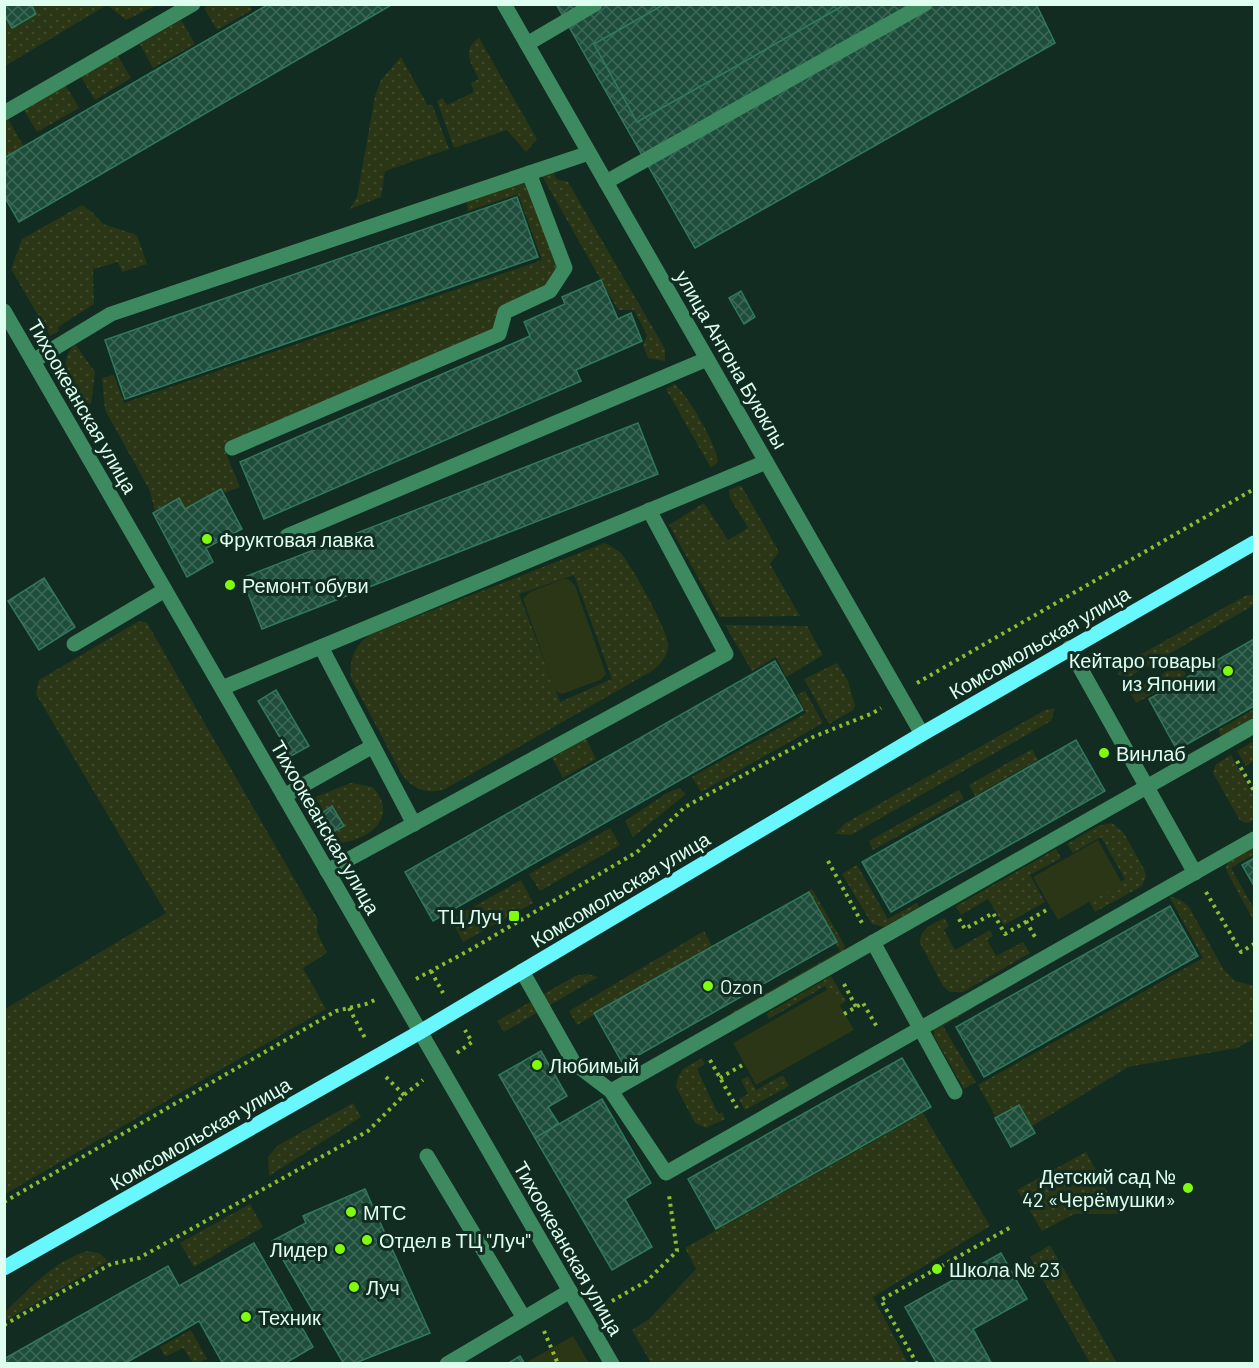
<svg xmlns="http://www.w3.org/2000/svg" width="1259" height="1368" viewBox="0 0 1259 1368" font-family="Barlow,sans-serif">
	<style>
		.grass { fill: url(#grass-dots); fill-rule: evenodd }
		.park { fill: #2a3615 }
		.building { fill: url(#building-cross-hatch); stroke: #31795d; stroke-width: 1.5 }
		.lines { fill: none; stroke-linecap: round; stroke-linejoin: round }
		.path { stroke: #8dbd33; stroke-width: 4; stroke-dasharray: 3 4.5; stroke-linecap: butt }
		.minor { stroke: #3e8a60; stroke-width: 15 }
		.major { stroke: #67f7fd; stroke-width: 15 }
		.poi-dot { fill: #81fb0d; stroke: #122c21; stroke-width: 2 }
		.labels { text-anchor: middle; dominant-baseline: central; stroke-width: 6; stroke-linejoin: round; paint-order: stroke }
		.street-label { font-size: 20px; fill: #deffef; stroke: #122c21 }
		.poi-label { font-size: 20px; fill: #deffef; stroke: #122c21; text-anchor: start }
	</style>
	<defs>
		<pattern id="grass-dots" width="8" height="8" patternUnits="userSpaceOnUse" patternTransform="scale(1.5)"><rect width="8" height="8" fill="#2a3615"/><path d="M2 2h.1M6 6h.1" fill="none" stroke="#3e4a2c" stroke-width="1.8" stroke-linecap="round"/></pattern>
		<pattern id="building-cross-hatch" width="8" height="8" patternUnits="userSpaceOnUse" patternTransform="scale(1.5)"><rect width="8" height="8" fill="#1e4d3b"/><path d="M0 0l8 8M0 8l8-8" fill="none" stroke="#3e6858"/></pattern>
	</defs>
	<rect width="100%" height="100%" fill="#122c21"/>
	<g class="grass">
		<polygon points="4,5 157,5 126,20 107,5 5,66"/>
		<polygon points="249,5 252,10 217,30 204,8 210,5"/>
		<polygon points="181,20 195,44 153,68 140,44"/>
		<path d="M 479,38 L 537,139 L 526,152 L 507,130 L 454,148 L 437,101 L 442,98 L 447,105 L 474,92 L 471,83 L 479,79 C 471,64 461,50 479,38 Z"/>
		<polygon points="118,56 131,78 95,100 81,77"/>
		<polygon points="401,57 428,106 432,104 449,149 385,171 381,197 350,209 357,197 375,96 381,80"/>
		<polygon points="66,86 79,108 37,132 24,110"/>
		<polygon points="8,119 24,147 5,158 5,122"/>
		<polygon points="554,172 556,179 568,182 665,349 665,361 648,358 643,345 647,335 634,310 618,310 542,176"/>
		<polygon points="526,180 559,266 548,286 494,330 223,446 240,487 224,493 222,489 180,513 156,516 150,491 105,410 102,378 114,375 124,403 542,260 518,194 468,211 466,200"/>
		<polygon points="82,205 92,212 103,224 137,235 147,264 122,272 118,262 93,269 94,304 58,327 59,331 50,336 11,269 22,239"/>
		<path d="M 75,344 L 95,372 L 91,404 L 86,403 C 73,382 54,366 75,344 Z"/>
		<path d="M 675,384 C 689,398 716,443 718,462 L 711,468 L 666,389 Z"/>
		<polygon points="741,485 779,552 770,564 800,616 720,617 669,525 704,503 728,540 748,528 730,498 729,490"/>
		<path d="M 605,543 C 611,546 616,549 621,553 C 631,565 668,630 668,644 C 668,656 661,664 652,671 L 445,789 C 426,795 412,789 401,773 L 351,678 C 349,658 355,645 371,634 ZM 574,575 L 612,679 L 560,702 L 519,594 Z"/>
		<polygon points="1247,595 1254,596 1254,605 1129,677 1117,674 1127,662"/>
		<polygon points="139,621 147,623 318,920 317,932 327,953 303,968 326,1009 5,1194 5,1009 166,913 36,694 39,680"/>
		<polygon points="725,625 807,626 823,655 786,677 776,657 752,671"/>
		<polygon points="837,663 848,681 855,706 853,710 829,724 804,679"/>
		<polygon points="1180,664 1186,675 1136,703 1130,692"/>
		<polygon points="805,691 823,723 701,792 692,777 806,713 797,695"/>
		<polygon points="1055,708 1051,721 851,835 835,834 844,824 1045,710"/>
		<polygon points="1254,709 1254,717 1221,736 1218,730"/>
		<polygon points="586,739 596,759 563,778 552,758"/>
		<polygon points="1254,741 1254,761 1246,766 1237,751"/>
		<polygon points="1032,749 1038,760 975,796 969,785"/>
		<path d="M 1231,755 L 1254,796 L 1254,820 C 1248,824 1244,824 1239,819 L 1213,773 L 1216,764 Z"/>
		<path d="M 351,783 L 373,787 C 399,818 370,839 340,843 L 315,797 Z"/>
		<polygon points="679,788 686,794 633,837 625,821 667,793"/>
		<polygon points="959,790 964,799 873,850 869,841"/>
		<polygon points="1112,823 1123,832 1144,869 1146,876 1142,886 1095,912 1089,901 1125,879 1101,837 1073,853 1067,844 1098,826"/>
		<polygon points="610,828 620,845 540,891 529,874"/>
		<polygon points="1254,846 1254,854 1231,868 1254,909 1254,921 1228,874 1226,867 1229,860"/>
		<polygon points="1056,849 1061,858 1030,875 1045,902 1004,925 988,899 961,915 956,906"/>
		<polygon points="857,865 888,919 917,903 919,907 884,927 872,924 842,874"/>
		<polygon points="521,880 533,903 463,942 451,919"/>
		<polygon points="812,889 845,946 843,953 733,1018 731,1013 840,951 807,892"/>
		<polygon points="1169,896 1181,900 1189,907 1224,970 1235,981 1254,986 1254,1039 1237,1048 1128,1067 1029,1128 1018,1106 996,1117 978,1085 1203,958"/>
		<path d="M 944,918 L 949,926 L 944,930 L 955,950 L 990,930 L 993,936 L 987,940 L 996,956 L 1023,942 L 1030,953 L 963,992 L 950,992 L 943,986 L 920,943 C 920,928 933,924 944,918 Z"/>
		<polygon points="704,931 712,946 577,1025 569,1011"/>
		<polygon points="587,974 598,977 504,1032 497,1021 575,976"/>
		<polygon points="831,976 846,1001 837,1007 825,986 769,1019 766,1014"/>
		<polygon points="971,1004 973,1008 943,1026 976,1082 964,1089 934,1036 934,1028"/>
		<polygon points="702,1058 705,1064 697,1069 718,1114 722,1112 725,1119 706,1128 695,1123 676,1087 678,1077 683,1069"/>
		<polygon points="783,1075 789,1086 745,1110 739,1099 748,1094 741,1080 748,1076 756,1090"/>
		<polygon points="353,1103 361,1117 269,1176 268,1157 277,1146"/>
		<polygon points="923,1113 990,1226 873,1297 908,1363 651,1363 632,1330 649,1319 696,1269 685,1248"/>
		<polygon points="1086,1152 1119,1214 1074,1214 1042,1231 1017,1190"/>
		<polygon points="250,1204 263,1227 194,1267 180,1243"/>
		<polygon points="1050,1245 1117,1363 1090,1363 1030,1257"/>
		<path d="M 87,1251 L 99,1253 L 108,1261 L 5,1321 L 5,1312 C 29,1289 54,1261 87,1251 Z"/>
		<polygon points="191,1330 207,1359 198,1363 193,1363 183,1348 167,1356 164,1355 160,1347"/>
	</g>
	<g class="park">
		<polygon points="563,579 568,579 575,585 606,674 600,680 562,694 557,692 554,688 523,599 530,592"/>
		<polygon points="1098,840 1122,883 1058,920 1033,877"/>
		<polygon points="830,988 854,1030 756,1085 733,1043"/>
		<polygon points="573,1336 589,1363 507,1364 520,1356 525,1363"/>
	</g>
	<g class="building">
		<polygon points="9,4 31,4 36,14 12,28 4,14 4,7"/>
		<polygon points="269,4 393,4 19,222 4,196 4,158"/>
		<polygon points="556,4 665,4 594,44 637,122 846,4 1036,4 1055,43 695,248"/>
		<polygon points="665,4 846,4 637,122 594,44"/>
		<polygon points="517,197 538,257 125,399 105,340"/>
		<polygon points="601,280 618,319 631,313 642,341 576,370 581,381 264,519 240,462 530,336 524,322 565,304 562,297"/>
		<polygon points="741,291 755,317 744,324 729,298"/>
		<polygon points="638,423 658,474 262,629 242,578"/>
		<polygon points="221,489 242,529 206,548 213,562 187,577 153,513 179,498 185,509"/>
		<polygon points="44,578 75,627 39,650 8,601"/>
		<polygon points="1254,639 1254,706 1177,750 1149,699"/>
		<polygon points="775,661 803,710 433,921 405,872"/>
		<polygon points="276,690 309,746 291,756 258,701"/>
		<polygon points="1076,740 1105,791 891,912 862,862"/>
		<polygon points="332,806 344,826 333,832 322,813"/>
		<polygon points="1254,858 1254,886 1242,865"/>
		<polygon points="809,892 837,942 623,1064 594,1013"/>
		<polygon points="1170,906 1198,956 984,1077 956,1027"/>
		<polygon points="541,1051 567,1096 548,1107 559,1124 535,1138 499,1075"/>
		<polygon points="902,1058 931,1107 716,1229 688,1179"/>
		<polygon points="602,1099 651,1183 625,1199 652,1247 612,1270 535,1138"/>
		<polygon points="1019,1105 1035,1133 1011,1147 995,1118"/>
		<polygon points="365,1189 430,1333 353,1364 344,1364 272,1241 306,1223 303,1216"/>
		<polygon points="254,1243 313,1347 284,1364 223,1364 199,1321 124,1364 4,1364 4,1359 168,1266 179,1286"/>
		<polygon points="1001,1253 1027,1299 973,1329 992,1364 937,1364 905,1307"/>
		<polygon points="520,1356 525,1364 507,1364"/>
	</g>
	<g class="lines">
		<g class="path">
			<polyline points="917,683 1254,489"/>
			<polyline points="1237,761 1254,791"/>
			<polyline points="828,861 862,923"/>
			<polyline points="1206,892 1241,952 1254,944"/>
			<polyline points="959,919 965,929 993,913 1005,934 1050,908"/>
			<polyline points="1026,921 1035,937"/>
			<polyline points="431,971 443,993"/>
			<polyline points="416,979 468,951 637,852 685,807 813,737 873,713 881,708"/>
			<polyline points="844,984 856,1007"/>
			<polyline points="349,1008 365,1038"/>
			<polyline points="844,1014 863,1003 877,1027"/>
			<polyline points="457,1053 472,1042 465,1030"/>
			<polyline points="710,1060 737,1108"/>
			<polyline points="386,1077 404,1095"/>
			<polyline points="720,1078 744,1064"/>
			<polyline points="4,1202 336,1011 366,1004 377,999"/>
			<polyline points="612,1301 647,1281 677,1251 669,1195"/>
			<polyline points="4,1325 111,1264 139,1258 368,1131 404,1095 423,1080"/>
			<polyline points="544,1331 558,1364"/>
			<polyline points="917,1364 881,1300 1011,1227"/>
		</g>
		<g class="minor">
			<polyline points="504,4 922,734"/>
			<polyline points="527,44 595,4"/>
			<polyline points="4,113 193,4"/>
			<polyline points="606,182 925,4"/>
			<polyline points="4,311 612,1364"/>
			<polyline points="33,361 111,314 589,153"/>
			<polyline points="232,448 499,334 505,312 550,291 565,268 529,173"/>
			<polyline points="287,536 707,359"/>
			<polyline points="74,644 165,590"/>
			<polyline points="321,647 414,824"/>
			<polyline points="1069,648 1195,873"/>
			<polyline points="222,688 766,462"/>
			<polyline points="284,796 373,746"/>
			<polyline points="327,871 726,654 649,510"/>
			<polyline points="873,942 955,1092"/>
			<polyline points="522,971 574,1063 611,1091 666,1173 1254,839"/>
			<polyline points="611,1091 1254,726"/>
			<polyline points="427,1156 524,1318"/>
			<polyline points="447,1364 570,1291"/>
		</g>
		<polyline class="major" points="4,1268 420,1032 922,734 1254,543"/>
	</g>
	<g class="poi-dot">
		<circle cx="207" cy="539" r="6"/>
		<circle cx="230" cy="585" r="6"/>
		<circle cx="1228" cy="671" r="6"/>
		<circle cx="1104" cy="753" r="6"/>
		<rect x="508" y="910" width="12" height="12" rx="3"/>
		<circle cx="708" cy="986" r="6"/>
		<circle cx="537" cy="1065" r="6"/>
		<circle cx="1188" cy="1188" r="6"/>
		<circle cx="351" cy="1212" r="6"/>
		<circle cx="367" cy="1240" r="6"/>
		<circle cx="340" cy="1249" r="6"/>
		<circle cx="937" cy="1269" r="6"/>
		<circle cx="354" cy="1287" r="6"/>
		<circle cx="246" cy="1317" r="6"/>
	</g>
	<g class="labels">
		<g class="street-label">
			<text transform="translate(732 359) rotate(60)">улица Антона Буюклы</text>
			<text transform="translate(83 406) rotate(60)">Тихоокеанская улица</text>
			<text transform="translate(1039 642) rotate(-30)">Комсомольская улица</text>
			<text transform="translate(326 827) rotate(60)">Тихоокеанская улица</text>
			<text transform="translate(620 889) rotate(-31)">Комсомольская улица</text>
			<text transform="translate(200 1133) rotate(-30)">Комсомольская улица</text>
			<text transform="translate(569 1248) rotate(60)">Тихоокеанская улица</text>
		</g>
		<g class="poi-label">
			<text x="219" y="539">Фруктовая лавка</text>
			<text x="242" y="585">Ремонт обуви</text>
			<text x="1216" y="660" text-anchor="end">Кейтаро товары<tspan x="1216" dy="23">из Японии</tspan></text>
			<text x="1116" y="753">Винлаб</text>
			<text x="502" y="916" text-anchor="end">ТЦ Луч</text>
			<text x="720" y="986">Ozon</text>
			<text x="549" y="1065">Любимый</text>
			<text x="1176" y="1176" text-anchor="end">Детский сад №<tspan x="1176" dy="23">42 «Черёмушки»</tspan></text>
			<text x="363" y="1212">МТС</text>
			<text x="379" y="1240">Отдел в ТЦ "Луч"</text>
			<text x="328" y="1249" text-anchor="end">Лидер</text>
			<text x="949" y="1269">Школа № 23</text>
			<text x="366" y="1287">Луч</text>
			<text x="258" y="1317">Техник</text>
		</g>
	</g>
	<rect width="1259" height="1368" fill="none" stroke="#deffef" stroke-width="12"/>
</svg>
